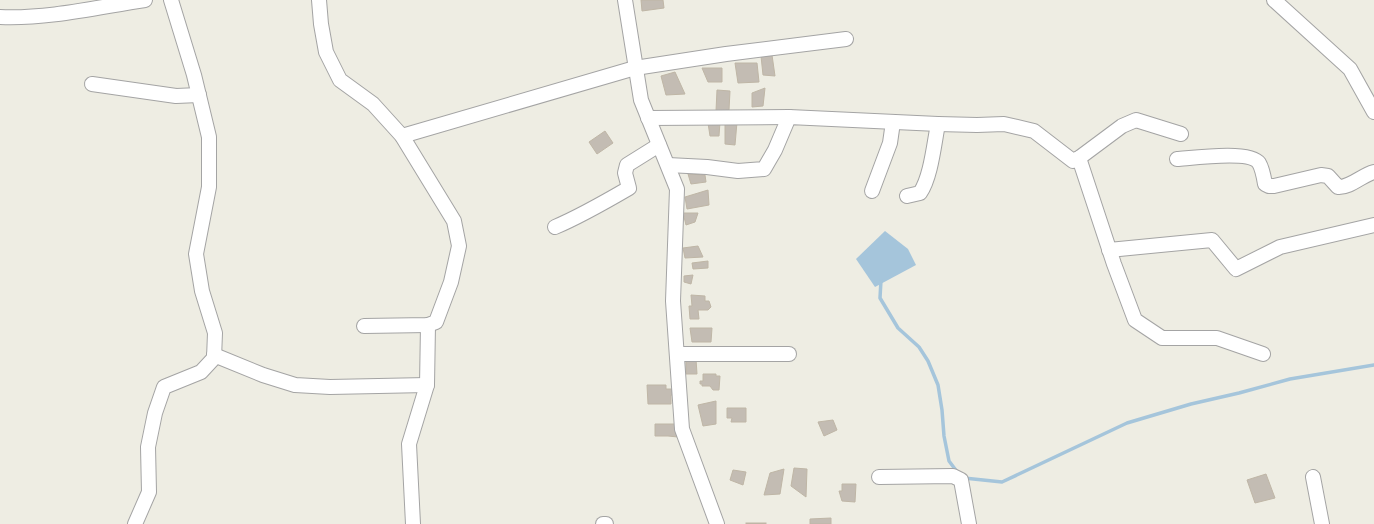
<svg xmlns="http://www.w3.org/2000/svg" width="1374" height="524" viewBox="0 0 1374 524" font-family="'Fira Sans',sans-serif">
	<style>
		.water { fill: #a5c5db }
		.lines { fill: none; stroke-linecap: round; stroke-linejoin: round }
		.stream { stroke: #a5c5db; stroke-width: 3.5 }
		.building { fill: #c3bcb3; stroke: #bfb6a6 }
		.minor-casing { stroke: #a4a4a4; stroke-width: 16 }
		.minor { stroke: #fff; stroke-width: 14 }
	</style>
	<rect width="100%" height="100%" fill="#eeede3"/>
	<polygon class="water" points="885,231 908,249 916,265 875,287 856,259"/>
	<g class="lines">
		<g class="stream">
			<polyline points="881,280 880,298 898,328 919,347 928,361 938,385 942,410 944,436 949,461 958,473"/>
			<polyline points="964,478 1002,482 1127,423 1191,404 1239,393 1290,379 1374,365"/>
		</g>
	</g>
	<g class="building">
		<polygon points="641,0 663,0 664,8 642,11"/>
		<polygon points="772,55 775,76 763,75 761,56"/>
		<polygon points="735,63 757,63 759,82 738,83"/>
		<polygon points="702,68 722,68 722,82 708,82"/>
		<polygon points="675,72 685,94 666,95 661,76"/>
		<polygon points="765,88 763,106 752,107 752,93"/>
		<polygon points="717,90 730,91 729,110 716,111"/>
		<polygon points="725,120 737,122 735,145 725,144"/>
		<polygon points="720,122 719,136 710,136 708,123"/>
		<polygon points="605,131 613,143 597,154 589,142"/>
		<polygon points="688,174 705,175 706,182 691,184"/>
		<polygon points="708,190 709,205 687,209 685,197"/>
		<polygon points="683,213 698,213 695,222 686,225"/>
		<polygon points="698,246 703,257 685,258 683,248"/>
		<polygon points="708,261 708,268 693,269 692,263"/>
		<polygon points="693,275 691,284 684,282 684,276"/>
		<polygon points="691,295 705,296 705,301 709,301 711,307 708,310 698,310 699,319 690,319 689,306 692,306"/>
		<polygon points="690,328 712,328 711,342 692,342"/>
		<polygon points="696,359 697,374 686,374 686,360"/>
		<polygon points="703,374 716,374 716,376 720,376 719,390 713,390 710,386 702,386 702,384 700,384 700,381 703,381"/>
		<polygon points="647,385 666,385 666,389 673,389 674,395 671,395 671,404 648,404"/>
		<polygon points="716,401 716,424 703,426 698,405"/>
		<polygon points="727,408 746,408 746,422 731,422 732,418 727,418"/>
		<polygon points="833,420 837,430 824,436 818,422"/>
		<polygon points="655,424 677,424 678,437 668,436 655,436"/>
		<polygon points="794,468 807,469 806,497 791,486"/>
		<polygon points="784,469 780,494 764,495 770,473"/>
		<polygon points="733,470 746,472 743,485 730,480"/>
		<polygon points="1266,474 1275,498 1255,503 1247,480"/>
		<polygon points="842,484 856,484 855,502 842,501 839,491 842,491"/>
		<polygon points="831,518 831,524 810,524 810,519"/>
		<rect x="746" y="523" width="20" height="1"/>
	</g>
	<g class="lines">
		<g class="minor-casing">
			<g id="minor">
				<polyline points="319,0 321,24 326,52 340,80 373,104 402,136 454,221 459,246 451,282 436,322 428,325 364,326"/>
				<polyline points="625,0 641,100 677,189 673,301 682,429 717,524"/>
				<polyline points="1274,0 1350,69 1374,112"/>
				<path d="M 0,17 C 49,19 98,7 145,0"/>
				<polyline points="92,84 176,96 199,95"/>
				<polyline points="648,118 789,117"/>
				<polyline points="402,136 635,68 726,54 846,39"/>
				<polyline points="1079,158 1114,264 1135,320 1162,338 1217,338 1263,354"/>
				<path d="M 1177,159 C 1192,158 1250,150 1259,163 C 1262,168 1264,178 1265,184 L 1269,186 L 1274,186 L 1321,175 L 1328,176 L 1338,187 C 1350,188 1362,175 1374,172"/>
				<polyline points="668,165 707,167 738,171 764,169 775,150 789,117 938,124 977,125 1004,124 1034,131 1073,161 1079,158 1122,126 1136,120 1181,134"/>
				<polyline points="872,191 890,143 893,122"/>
				<path d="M 907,196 L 920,193 C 931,177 934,144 938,124"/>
				<path d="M 555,227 C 581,216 605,202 629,188 L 625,173 L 627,165 L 659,145"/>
				<polyline points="1109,250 1212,240 1236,269 1280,247 1374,225"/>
				<polyline points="677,354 789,354"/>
				<polyline points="214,355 263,375 295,385 330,387 427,385"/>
				<polyline points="879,477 953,476 961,480 969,524"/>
				<polyline points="1313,477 1322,524"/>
				<polyline points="135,524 149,492 148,447 155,413 164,387 201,372 214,358 215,333 202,291 196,254 209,187 209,137 194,75 171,0"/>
				<polyline points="413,524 409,444 427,385 428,325"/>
				<polyline points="603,524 606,524"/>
			</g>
		</g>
		<use href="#minor" class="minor"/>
	</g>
</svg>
